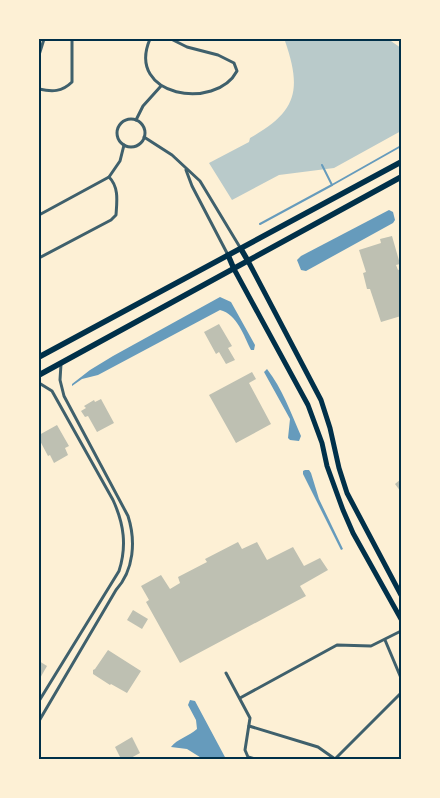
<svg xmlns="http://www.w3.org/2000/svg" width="440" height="798" viewBox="0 0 440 798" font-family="'Asap Condensed',sans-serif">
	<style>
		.green { fill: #b9caca }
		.water { fill: #669bbc }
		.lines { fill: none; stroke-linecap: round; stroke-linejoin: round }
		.stream { stroke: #669bbc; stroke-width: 2 }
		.building { fill: #bec0b2 }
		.minor { stroke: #3f606c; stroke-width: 3 }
		.secondary { stroke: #003049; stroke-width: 5 }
		.primary { stroke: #003049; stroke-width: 5.5 }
		.neatline { fill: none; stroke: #003049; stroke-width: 2 }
	</style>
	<rect width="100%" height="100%" fill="#fdf0d5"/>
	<path class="green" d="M 290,39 L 388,39 L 401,48 L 401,131 L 334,168 L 279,175 L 232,200 L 209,163 L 249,142 L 250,138 C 297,112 302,90 285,41 Z"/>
	<g class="water">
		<polygon points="389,210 393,212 395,220 393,223 306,271 301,270 297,260 301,256"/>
		<path d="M 220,297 L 231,302 L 255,345 L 254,350 L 251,350 C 244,336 237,314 220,310 L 98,375 L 82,379 L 72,386 L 72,384 L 90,370 L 113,356 Z"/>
		<path d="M 267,369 C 282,388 291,413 301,436 L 299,441 L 290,440 L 288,438 L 290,419 L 264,372 Z"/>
		<polygon points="305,470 309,470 311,473 319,499 343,549 341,550 303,474 303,471"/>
		<path d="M 190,700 L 195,701 L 226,759 L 203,759 L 187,749 L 171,747 C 177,739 189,736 197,729 L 196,720 L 188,705 Z"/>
	</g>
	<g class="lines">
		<g class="stream">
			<polyline points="322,165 332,185 401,146"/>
			<polyline points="260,224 332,185"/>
		</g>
	</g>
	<g class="building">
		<polygon points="392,236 400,264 396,265 398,270 401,269 401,316 381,322 370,289 367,289 363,273 366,272 359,250 381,243 380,239"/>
		<polygon points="219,324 232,346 228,348 235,360 226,364 219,352 216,354 204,332"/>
		<polygon points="252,372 256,379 249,383 271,424 236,443 209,395"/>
		<polygon points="101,399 114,423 97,432 88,416 85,417 81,411 86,408 84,406 94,400 95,402"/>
		<polygon points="57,425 69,446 65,448 68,455 54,463 50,455 48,456 39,439 39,435"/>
		<polygon points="401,479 401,492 395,484"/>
		<polygon points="238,542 242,549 257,542 267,560 293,547 304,566 320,558 328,570 300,586 306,596 180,663 146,602 149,600 141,586 161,575 170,589 180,583 178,577 207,562 205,559"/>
		<polygon points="133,610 148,619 142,629 127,620"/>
		<polygon points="108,650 141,671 127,693 111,684 110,685 93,674 93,670 95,669"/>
		<polygon points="39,661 47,666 39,680"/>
		<polygon points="132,737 140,753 129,759 121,759 115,747"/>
	</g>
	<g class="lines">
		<g class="minor">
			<path d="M 150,39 C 125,97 216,111 237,71 L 234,63 L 218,55 L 187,47 L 171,39"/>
			<polyline points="39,55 44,39"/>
			<path d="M 39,89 C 52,92 62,92 72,82 L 72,39"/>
			<circle cx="131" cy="133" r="14"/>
			<polyline points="136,120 143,106 161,86"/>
			<polyline points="144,137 172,155 200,181 241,249"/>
			<polyline points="186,170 192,186 228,255"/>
			<polyline points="39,215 109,177 120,161 124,145"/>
			<path d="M 39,258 L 111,220 L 116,215 C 117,201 119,187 109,177"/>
			<path d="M 39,383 L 52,391 L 113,500 C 124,524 127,546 119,571 L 39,701"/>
			<polyline points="385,640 401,678"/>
			<polyline points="226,673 250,718 245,750 248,757 255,759"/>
			<polyline points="240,698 337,645 371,646 401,631"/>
			<path d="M 39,721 L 116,590 C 134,570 136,541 128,516 L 64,396 L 60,380 L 61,364"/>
			<polyline points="249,726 318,747 335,759"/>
			<polyline points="335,759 401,693"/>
		</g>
		<g class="secondary">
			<polyline points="248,261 321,400 330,428 339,468 347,493 401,595"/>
			<polyline points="234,269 308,405 322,443 327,466 343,510 353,533 401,619"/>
		</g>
		<g class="primary">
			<polyline points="241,249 248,261"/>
			<polyline points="228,255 234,269"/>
			<polyline points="39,357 401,162"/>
			<polyline points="39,375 401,177"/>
		</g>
	</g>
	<rect width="440" height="798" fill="none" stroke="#fdf0d5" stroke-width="80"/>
	<rect x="40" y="40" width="360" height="718" class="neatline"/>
</svg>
